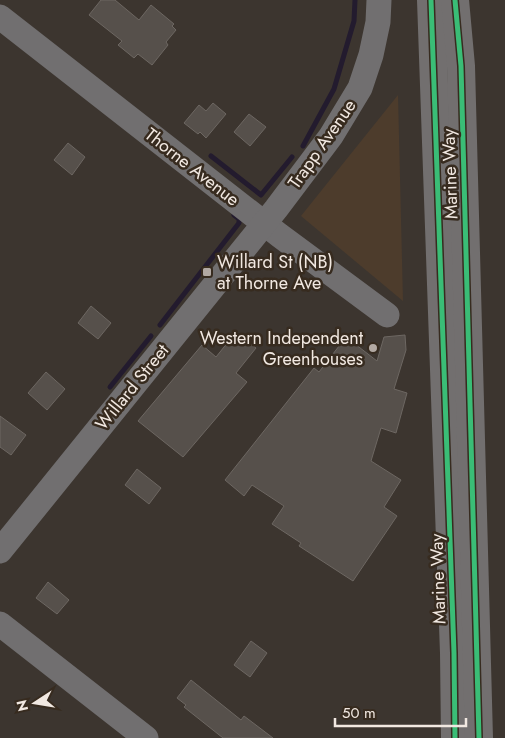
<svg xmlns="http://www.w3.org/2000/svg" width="505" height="738" viewBox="0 0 505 738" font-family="Jost,sans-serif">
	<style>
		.built { fill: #4d3c2c }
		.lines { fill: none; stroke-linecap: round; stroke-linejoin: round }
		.stream { stroke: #231b2e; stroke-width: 5 }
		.building { fill: #56504b; stroke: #6d6762 }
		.minor { stroke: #716f70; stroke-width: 25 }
		.major { stroke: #726f6f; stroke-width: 28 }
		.cycleway-casing { stroke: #372b1f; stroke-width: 8 }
		.cycleway { stroke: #3abd76; stroke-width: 5 }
		.poi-dot { fill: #b2a9a3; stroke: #372b1f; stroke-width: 2 }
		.labels { text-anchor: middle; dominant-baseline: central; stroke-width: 5; stroke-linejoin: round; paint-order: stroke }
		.street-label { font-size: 18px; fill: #f1e8e1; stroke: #372b1f }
		.poi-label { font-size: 18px; fill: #f1e8e1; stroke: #372b1f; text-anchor: start }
	</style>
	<rect width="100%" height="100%" fill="#3c352f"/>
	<polygon class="built" points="398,95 403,301 301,216"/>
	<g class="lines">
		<g class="stream">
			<polyline points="303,146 334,89 354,21 355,0"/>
			<polyline points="211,156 261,195 292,157"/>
			<polyline points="160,325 239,223 239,219 234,215"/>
			<polyline points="110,387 151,336"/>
		</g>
	</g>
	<g class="building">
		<polygon points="101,0 115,0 139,20 151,5 174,24 172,26 176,30 166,42 168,45 152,65 138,54 134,58 118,45 122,41 89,15"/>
		<polygon points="213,103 226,114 206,138 200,132 198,134 184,123 199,105 206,111"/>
		<polygon points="249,114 266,127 250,146 234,132"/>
		<polygon points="68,143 85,157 72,175 54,160"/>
		<polygon points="91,306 111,323 98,339 78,323"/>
		<polygon points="236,332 256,348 236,373 247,382 183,457 138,421 202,345 216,357"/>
		<polygon points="405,335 406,350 394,389 407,393 396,433 381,428 371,461 401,480 384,507 397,516 353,581 299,546 301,543 272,524 284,506 252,485 244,496 225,480 314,368 319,372 346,337 377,361 384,337"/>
		<polygon points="46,372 65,389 47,410 28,393"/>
		<polygon points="0,416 26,435 11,455 0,447"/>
		<polygon points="137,469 161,488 149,504 125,485"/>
		<polygon points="48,582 69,600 57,614 36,598"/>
		<polygon points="251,641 267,653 250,677 234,665"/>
		<polygon points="191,680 241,720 244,716 273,738 223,738 184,707 186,705 177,698"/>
	</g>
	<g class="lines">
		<g class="minor">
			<polyline points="0,17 279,235 387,315"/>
			<polyline points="0,551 276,209 331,136 360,88 371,55 378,22 379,0"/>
			<polyline points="0,624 146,738"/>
		</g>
		<g class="major">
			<polyline points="431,0 454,653 455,738"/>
			<polyline points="455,0 461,66 479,738"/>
		</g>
		<g class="cycleway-casing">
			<g id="cycleway">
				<polyline points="431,0 454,653 455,738"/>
				<polyline points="455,0 461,66 479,738"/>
			</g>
		</g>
		<use href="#cycleway" class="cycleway"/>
	</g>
	<g class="poi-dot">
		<rect x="202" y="267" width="10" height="10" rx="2.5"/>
		<circle cx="373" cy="348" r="5"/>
	</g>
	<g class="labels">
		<g class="street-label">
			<text transform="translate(322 144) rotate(-55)">Trapp Avenue</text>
			<text transform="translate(192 167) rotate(38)">Thorne Avenue</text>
			<text transform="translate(450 174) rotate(-92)">Marine Way</text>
			<text transform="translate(132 387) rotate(-51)">Willard Street</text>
			<text transform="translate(438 579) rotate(-92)">Marine Way</text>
		</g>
		<g class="poi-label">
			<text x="217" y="262">Willard St (NB)<tspan x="217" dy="21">at Thorne Ave</tspan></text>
			<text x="363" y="338" text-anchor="end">Western Independent<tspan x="363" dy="21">Greenhouses</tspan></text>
		</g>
	</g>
	<g transform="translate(35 703) rotate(258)" stroke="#372b1f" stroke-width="4" paint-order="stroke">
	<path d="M0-4L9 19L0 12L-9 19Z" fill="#f1e8e1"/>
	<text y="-8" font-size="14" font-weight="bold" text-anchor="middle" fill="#f1e8e1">N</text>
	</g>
	<path d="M335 718v8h131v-8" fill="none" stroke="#f1e8e1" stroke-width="2.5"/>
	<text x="342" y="718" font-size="15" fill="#f1e8e1" stroke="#372b1f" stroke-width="4" paint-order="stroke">50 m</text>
</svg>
